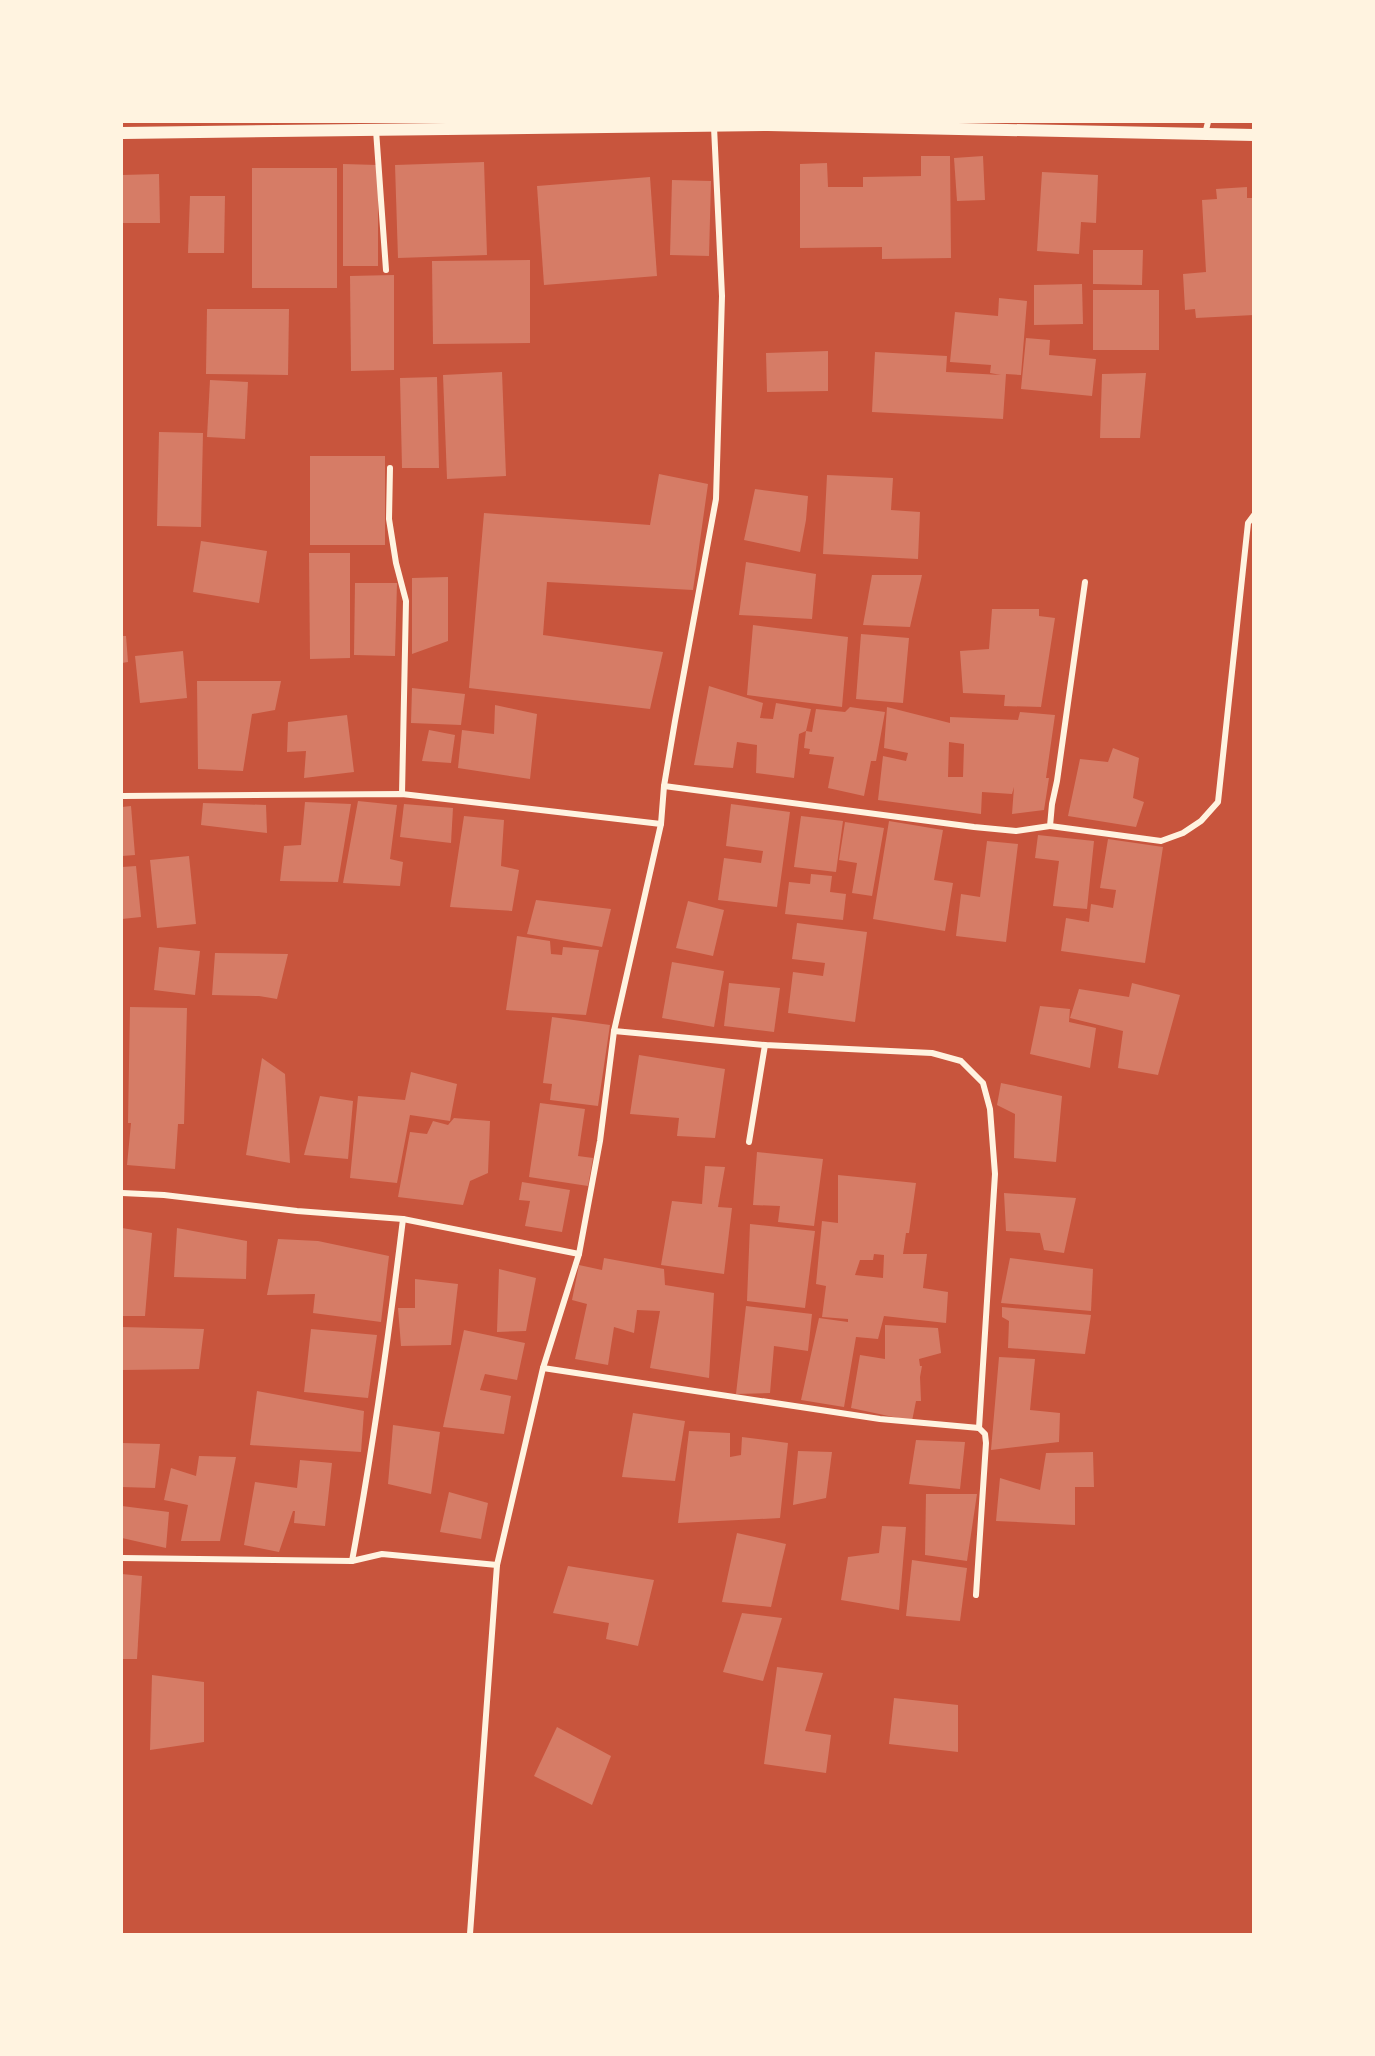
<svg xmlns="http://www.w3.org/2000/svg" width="1375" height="2056" viewBox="0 0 1375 2056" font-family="'Open Sans',sans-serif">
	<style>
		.building { fill: #d67c66; fill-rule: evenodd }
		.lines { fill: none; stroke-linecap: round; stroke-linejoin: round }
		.minor { stroke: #fff3e0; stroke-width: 6 }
		.secondary { stroke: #fff3e0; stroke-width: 12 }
	</style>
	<rect width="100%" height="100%" fill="#c8553d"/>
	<g class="building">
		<polygon points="921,156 950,156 951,258 882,259 882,247 800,248 800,164 827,163 828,187 863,187 863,177 921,176"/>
		<polygon points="983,156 985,200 957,201 954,158"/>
		<polygon points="484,162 487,255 398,258 395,165"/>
		<polygon points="343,164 378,165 378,266 343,266"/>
		<rect x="252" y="168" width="85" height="120"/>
		<polygon points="1042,172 1098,175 1096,223 1081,222 1079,254 1037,251"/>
		<polygon points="159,174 160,223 122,223 122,175"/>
		<polygon points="650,177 657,276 544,285 537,186"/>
		<polygon points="672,180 711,181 709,256 670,255"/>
		<polygon points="1247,187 1247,198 1254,198 1254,315 1196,318 1195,309 1185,310 1183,274 1206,272 1202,200 1217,199 1216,189"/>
		<polygon points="190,196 225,196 224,253 188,253"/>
		<polygon points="1093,250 1143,250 1142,285 1093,284"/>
		<polygon points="530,260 530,343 433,344 432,261"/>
		<polygon points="394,275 394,370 351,371 350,276"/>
		<polygon points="1082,284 1083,324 1034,325 1034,285"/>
		<rect x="1093" y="290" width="66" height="60"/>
		<polygon points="999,298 1027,301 1021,375 1006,374 1003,419 872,412 875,352 947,356 946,372 1001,375 990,373 991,365 950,362 955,312 998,316"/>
		<polygon points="207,309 289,309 288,375 206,374"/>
		<polygon points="1026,338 1050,340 1049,355 1096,359 1092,396 1021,389"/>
		<polygon points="828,351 828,391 767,392 766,353"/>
		<polygon points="502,372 506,476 447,479 443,375"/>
		<polygon points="1146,373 1140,438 1100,438 1102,374"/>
		<polygon points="437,377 439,468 402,468 400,378"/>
		<polygon points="210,380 248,382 245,439 207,437"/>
		<polygon points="159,432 203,433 201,527 157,526"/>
		<rect x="310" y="456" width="75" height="89"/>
		<polygon points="659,474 708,484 693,590 547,582 543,635 663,652 650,709 469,688 484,513 650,525"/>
		<polygon points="827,475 893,478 891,510 920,512 918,559 823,554"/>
		<polygon points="755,489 808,496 806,520 800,552 744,540"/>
		<polygon points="201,541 267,551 259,603 193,592"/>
		<polygon points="309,553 350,553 350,658 310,659"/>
		<polygon points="746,562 816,574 812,619 739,615"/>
		<polygon points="872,575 922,575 910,627 863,625"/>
		<polygon points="448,577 448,641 412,654 412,578"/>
		<polygon points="355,583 397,583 395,656 354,655"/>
		<polygon points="992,609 1039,609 1039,616 1055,618 1041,707 1004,706 1005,695 963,693 960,651 989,649"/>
		<polygon points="753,625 848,637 842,707 747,695"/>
		<polygon points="861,634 909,638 903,703 856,699"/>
		<polygon points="122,636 126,636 128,662 122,663"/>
		<polygon points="183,651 187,698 140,703 135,656"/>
		<polygon points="197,681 281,681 275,710 252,714 243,771 198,769"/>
		<polygon points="709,686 763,703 760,718 773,719 776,703 811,709 806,731 799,734 794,778 756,773 757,745 737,742 733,768 694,765"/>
		<polygon points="412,688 465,694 461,725 411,723"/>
		<polygon points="495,705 537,714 530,779 458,768 462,730 494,734"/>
		<polygon points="850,707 885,712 876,761 871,761 864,796 828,788 834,757 809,754 810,749 804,748 806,731 812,732 816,709 845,712"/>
		<path d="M 887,707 L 950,723 L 950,717 L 1018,720 L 1020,712 L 1055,715 L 1046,778 L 1049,778 L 1044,810 L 1012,814 L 1014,787 L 1012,794 L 982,792 L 981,814 L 878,800 L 883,756 L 906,761 L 908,753 L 884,748 ZM 949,742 L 964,744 L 963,777 L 948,777 Z"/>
		<polygon points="347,715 354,772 304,778 306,751 287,752 288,722"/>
		<polygon points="429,730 455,735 451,763 422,761"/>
		<polygon points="1113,748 1139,758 1133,798 1144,802 1136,827 1068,816 1080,759 1108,762"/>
		<polygon points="358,801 397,805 390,859 403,862 400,886 343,883"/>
		<polygon points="305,802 351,804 338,882 280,881 284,846 301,845"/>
		<polygon points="203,803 266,805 267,833 201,825"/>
		<polygon points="404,804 453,808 451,843 400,837"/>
		<polygon points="731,804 790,812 777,907 718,900 724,858 761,863 763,851 726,846"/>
		<polygon points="131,806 135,855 122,856 122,807"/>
		<polygon points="464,816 504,820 501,866 519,870 512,911 450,907"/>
		<polygon points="801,816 843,821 836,872 794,867"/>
		<polygon points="889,821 943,830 934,880 953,883 945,931 873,919"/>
		<polygon points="845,822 884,828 872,896 852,893 857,863 839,860"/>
		<polygon points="1038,835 1094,841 1087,909 1053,906 1059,861 1035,858"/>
		<polygon points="1108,839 1163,847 1145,963 1061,951 1066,918 1089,922 1091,904 1113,908 1116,890 1100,888"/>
		<polygon points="987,841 1018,844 1006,942 956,936 961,894 980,897"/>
		<polygon points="189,856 196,924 157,928 150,860"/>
		<polygon points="136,866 141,917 122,919 122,867"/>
		<polygon points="811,874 832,876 830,892 846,894 843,920 785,914 789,882 810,884"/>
		<polygon points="536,900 611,909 602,947 527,934"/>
		<polygon points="688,901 724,910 713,956 676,948"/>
		<polygon points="797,923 867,932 855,1022 788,1013 793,972 823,976 825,963 792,959"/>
		<polygon points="517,936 550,941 551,954 562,955 563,947 599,950 586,1015 506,1010"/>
		<polygon points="159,947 200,951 195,995 154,990"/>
		<polygon points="215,953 288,954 277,999 259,996 212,995"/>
		<polygon points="672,962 724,971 714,1027 662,1018"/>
		<polygon points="729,983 780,988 774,1032 724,1026"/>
		<polygon points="1132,983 1180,995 1158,1075 1118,1068 1123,1031 1070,1018 1079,989 1129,997"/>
		<polygon points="1040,1006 1070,1009 1069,1022 1096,1028 1090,1068 1030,1054"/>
		<polygon points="130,1007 187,1008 184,1124 178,1124 175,1169 127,1165 131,1123 128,1123"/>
		<polygon points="552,1017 610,1025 598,1106 550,1100 552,1084 543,1083"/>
		<polygon points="639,1055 725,1069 715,1138 677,1136 679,1118 630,1114"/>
		<polygon points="262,1058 285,1074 290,1163 246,1155"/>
		<polygon points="411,1072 457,1084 450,1121 410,1115 397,1183 350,1178 358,1096 405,1100"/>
		<polygon points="1001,1083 1062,1096 1056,1162 1014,1158 1015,1114 997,1105"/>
		<polygon points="320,1096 353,1101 348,1159 304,1155"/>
		<polygon points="540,1103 585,1109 578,1156 593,1158 588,1186 529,1177"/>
		<polygon points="454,1118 490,1121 488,1173 470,1181 463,1205 398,1197 410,1132 427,1134 433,1121 448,1125"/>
		<polygon points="757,1152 823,1159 814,1226 778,1222 780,1206 753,1205"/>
		<polygon points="705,1166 725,1167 718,1207 732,1208 724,1274 661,1265 672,1201 702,1204"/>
		<path d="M 838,1175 L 916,1183 L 909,1233 L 906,1233 L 903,1254 L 927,1254 L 923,1288 L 948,1292 L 946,1323 L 884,1316 L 878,1339 L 856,1337 L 844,1407 L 801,1400 L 819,1318 L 848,1322 L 848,1319 L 822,1317 L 826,1286 L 816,1284 L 822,1221 L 838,1223 ZM 874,1254 L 884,1255 L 883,1278 L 855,1275 L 860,1260 L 873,1260 Z"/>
		<polygon points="522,1182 570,1190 562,1232 525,1226 530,1201 519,1200"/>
		<polygon points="1004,1193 1076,1198 1064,1253 1044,1250 1040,1233 1006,1231"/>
		<polygon points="750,1224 815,1231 805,1308 747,1301"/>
		<polygon points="122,1228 152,1233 145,1316 122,1316"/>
		<polygon points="177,1228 247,1241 246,1279 174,1277"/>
		<polygon points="278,1239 318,1241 389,1256 381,1322 313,1313 315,1294 267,1295"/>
		<polygon points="604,1258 664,1269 665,1285 714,1293 709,1378 650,1368 660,1311 637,1310 634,1333 614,1327 608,1365 575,1359 587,1304 572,1300 579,1265 602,1270"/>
		<polygon points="1010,1258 1093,1269 1091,1311 1001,1303"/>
		<polygon points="499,1269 536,1278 526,1331 497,1332"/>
		<polygon points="415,1279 458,1284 451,1345 401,1346 398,1308 415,1308"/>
		<polygon points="746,1306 812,1314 808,1351 774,1346 770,1393 736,1394"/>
		<polygon points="1002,1307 1091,1315 1085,1354 1008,1348 1009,1321 1002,1317"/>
		<polygon points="885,1325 938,1328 941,1353 919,1359 920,1366 922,1366 920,1377 921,1401 916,1401 912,1421 851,1408 860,1355 885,1359"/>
		<polygon points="122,1327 204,1329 199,1369 122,1370"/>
		<polygon points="311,1329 377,1335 368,1398 304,1392"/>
		<polygon points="464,1330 525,1343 517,1380 485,1374 480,1390 511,1396 504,1434 443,1427"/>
		<polygon points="999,1357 1035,1359 1030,1410 1060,1413 1059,1442 991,1450"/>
		<polygon points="257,1391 364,1411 361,1452 250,1445"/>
		<polygon points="633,1413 685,1421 675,1481 622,1477"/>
		<polygon points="393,1425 440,1432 431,1494 388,1484"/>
		<polygon points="689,1431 730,1433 730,1457 741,1455 742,1437 788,1443 780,1518 678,1523"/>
		<polygon points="916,1440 965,1442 960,1489 909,1484"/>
		<polygon points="122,1443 160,1444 155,1488 122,1487"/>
		<polygon points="798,1451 832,1452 826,1498 793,1505"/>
		<polygon points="1093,1452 1094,1487 1075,1487 1075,1525 996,1521 1000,1478 1040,1490 1046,1453"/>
		<polygon points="199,1456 236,1457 220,1541 181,1541 188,1505 164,1500 171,1468 196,1476"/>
		<polygon points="300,1460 332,1463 325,1526 294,1523 295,1511 293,1511 279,1552 244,1545 255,1482 297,1488"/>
		<polygon points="449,1492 488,1503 481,1539 440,1532"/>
		<polygon points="926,1494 977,1494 967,1561 925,1555"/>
		<polygon points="122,1506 169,1512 166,1548 122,1538"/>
		<polygon points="882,1526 906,1527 899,1610 841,1600 848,1557 879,1553"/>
		<polygon points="737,1533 786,1544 771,1607 722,1602"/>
		<polygon points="912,1560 967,1568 960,1621 906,1616"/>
		<polygon points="568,1566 654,1580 638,1646 606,1639 609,1623 553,1613"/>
		<polygon points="122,1574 142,1576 137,1659 122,1659"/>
		<polygon points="742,1613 782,1618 763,1681 723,1672"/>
		<polygon points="777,1667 823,1673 805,1731 831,1735 826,1773 764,1764"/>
		<polygon points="152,1675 204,1682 204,1742 150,1750"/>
		<polygon points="894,1698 958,1705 958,1752 889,1744"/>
		<polygon points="557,1727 611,1756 592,1805 534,1776"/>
	</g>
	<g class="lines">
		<g class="minor">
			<polyline points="376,130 386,270"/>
			<polyline points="1205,134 1208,122"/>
			<polyline points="390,468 389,519 396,563 406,601 402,794"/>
			<polyline points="664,786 974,827 1016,831 1050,826 1052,804 1057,781 1085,582"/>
			<polyline points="122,796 402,794 661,824"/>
			<polyline points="1050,826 1161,841 1183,833 1201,821 1218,802 1248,523 1254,515"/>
			<polyline points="614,1031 765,1045 932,1053 961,1061 983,1083 990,1109 995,1174 979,1428"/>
			<polyline points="749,1142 765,1045"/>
			<polyline points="122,1193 164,1195 297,1211 403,1219 579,1254"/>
			<polyline points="543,1368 880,1419 979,1428 985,1434 986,1443 976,1595"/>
			<polyline points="122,1558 352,1561 382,1554 497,1565"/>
			<path d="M 352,1561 C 373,1448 389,1334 403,1219"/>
			<polyline points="470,1934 497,1565 543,1368 579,1254 600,1141 614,1031 661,824 664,786 675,721 716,499 722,296 714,127"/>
		</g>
		<polyline class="secondary" points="122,133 768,125 1254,135"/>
	</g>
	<rect width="1375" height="2056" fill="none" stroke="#fff3e0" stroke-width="246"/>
</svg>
